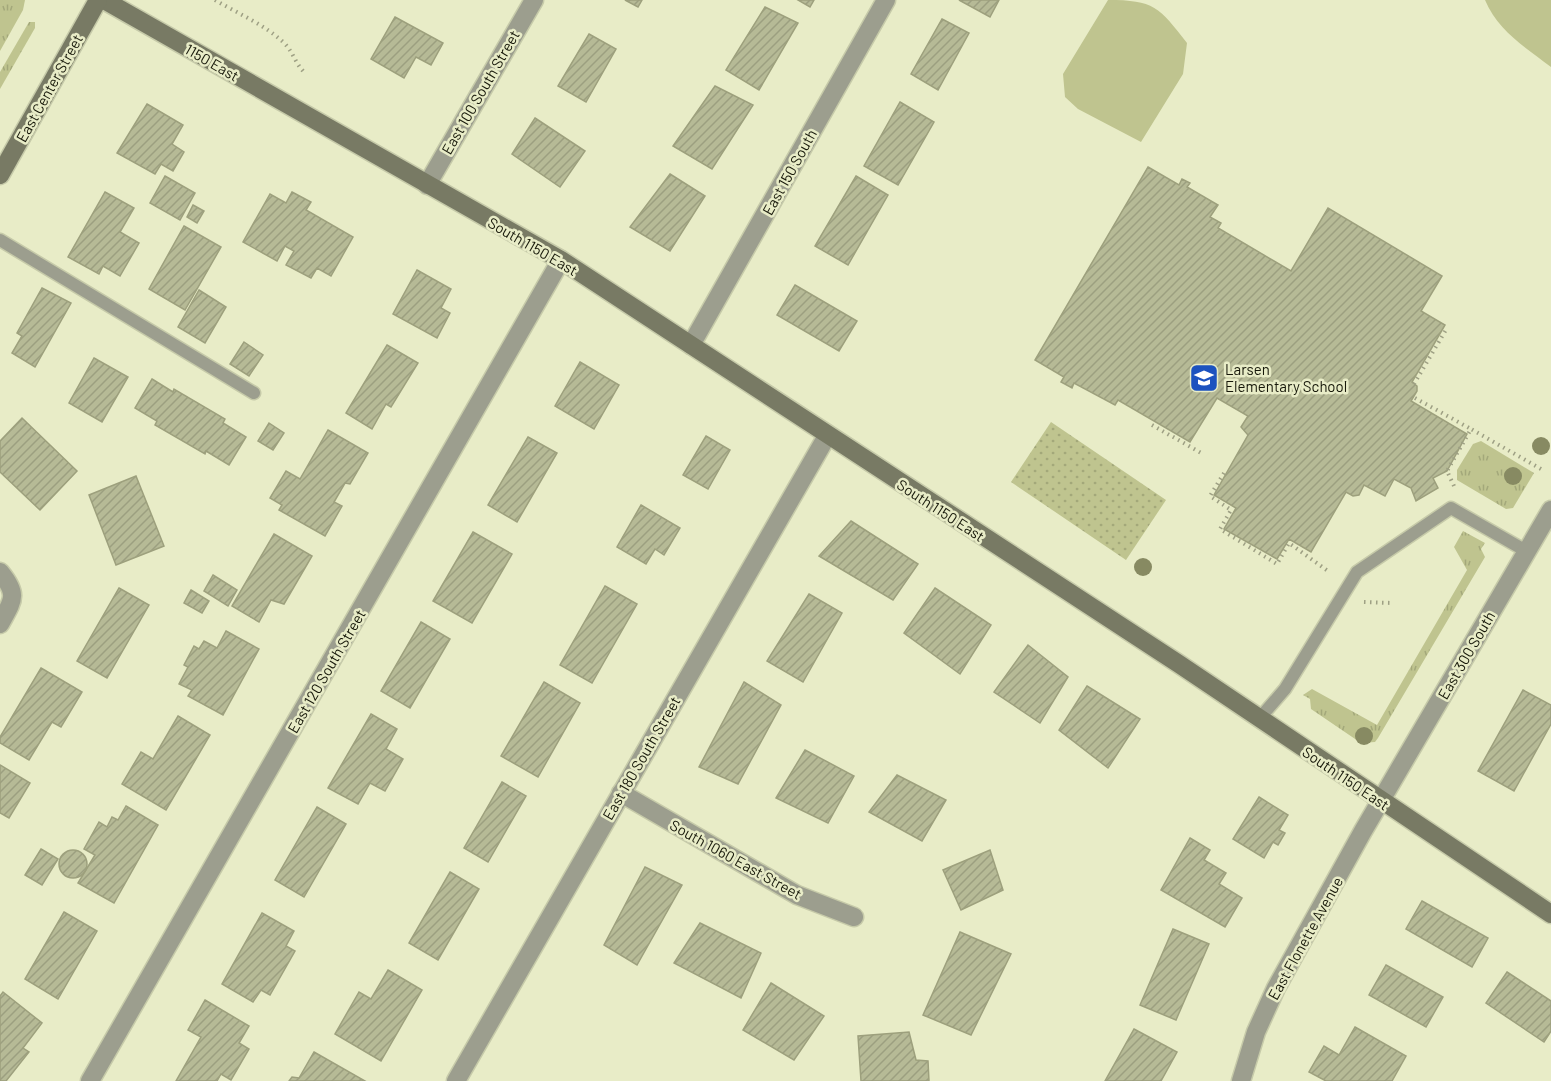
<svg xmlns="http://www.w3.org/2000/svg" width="1551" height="1081" viewBox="0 0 1551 1081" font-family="Barlow,sans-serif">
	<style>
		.grass { fill: url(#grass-tufts) }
		.park { fill: url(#park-dots) }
		.garden { fill: #bfc48f }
		.building { fill: url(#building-hatch); stroke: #9da07d; stroke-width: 1.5 }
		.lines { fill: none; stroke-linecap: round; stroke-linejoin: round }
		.lane-casing { stroke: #c6caa9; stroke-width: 15 }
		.street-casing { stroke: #c6caa9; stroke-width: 21 }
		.secondary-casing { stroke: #c6caa9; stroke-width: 21 }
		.path { stroke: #9ea084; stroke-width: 4; stroke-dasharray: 1.5 4.5; stroke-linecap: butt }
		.lane { stroke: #9c9e8e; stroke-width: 12 }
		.street { stroke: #9c9e8e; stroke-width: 18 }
		.secondary { stroke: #787a64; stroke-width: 18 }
		.tree { fill: #878a62 }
		.labels { text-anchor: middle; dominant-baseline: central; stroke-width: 5; stroke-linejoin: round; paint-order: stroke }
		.street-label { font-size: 15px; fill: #161709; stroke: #e8ecc7 }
		.poi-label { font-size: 15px; fill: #161709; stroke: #e8ecc7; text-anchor: start }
	</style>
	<defs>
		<pattern id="grass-tufts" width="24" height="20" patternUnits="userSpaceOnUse" patternTransform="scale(1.5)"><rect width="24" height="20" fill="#bfc48f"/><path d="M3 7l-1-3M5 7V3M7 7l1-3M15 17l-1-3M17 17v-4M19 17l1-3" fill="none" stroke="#a3a87a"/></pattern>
		<pattern id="park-dots" width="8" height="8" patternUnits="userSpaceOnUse" patternTransform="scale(1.5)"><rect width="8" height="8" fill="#bfc48f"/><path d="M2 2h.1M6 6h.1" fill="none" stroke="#a3a87a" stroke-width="1.8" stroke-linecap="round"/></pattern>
		<pattern id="building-hatch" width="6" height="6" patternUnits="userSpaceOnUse" patternTransform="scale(1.5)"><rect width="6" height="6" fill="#b6ba96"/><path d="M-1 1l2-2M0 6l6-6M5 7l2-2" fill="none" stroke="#9c9f80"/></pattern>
	</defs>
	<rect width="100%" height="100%" fill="#e8ecc7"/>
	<g class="grass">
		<polygon points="0,0 25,0 23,10 0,51"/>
		<polygon points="29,22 35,22 35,28 0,89 0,72"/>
		<polygon points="1481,441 1534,473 1513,508 1506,509 1457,480 1457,470 1473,444"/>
		<polygon points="1463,531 1485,543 1481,549 1485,557 1378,738 1375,742 1361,743 1311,709 1310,699 1303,695 1312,689 1377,725 1467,570 1454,547"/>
	</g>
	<polygon class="park" points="1051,422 1166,500 1126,560 1011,482"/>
	<g class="garden">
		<path d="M 1108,0 C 1154,0 1159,7 1187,43 L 1183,74 L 1141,142 L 1078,109 L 1065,97 L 1063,74 Z"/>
		<path d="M 1485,0 L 1551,0 L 1551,67 C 1525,47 1498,31 1485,0 Z"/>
	</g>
	<g class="building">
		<polygon points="625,0 642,0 638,7"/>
		<polygon points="798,0 814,0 810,7"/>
		<polygon points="959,0 999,0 990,17"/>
		<polygon points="765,7 798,23 759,90 726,70"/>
		<polygon points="395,17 443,43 431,65 416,57 404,78 371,59"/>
		<polygon points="942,19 969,33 938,90 911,74"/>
		<polygon points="589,34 616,49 586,102 558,86"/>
		<polygon points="715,86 753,105 712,169 673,146"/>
		<polygon points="900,102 934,122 898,185 864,166"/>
		<polygon points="147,104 183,125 172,144 184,152 173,171 161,164 155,174 117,153"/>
		<polygon points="535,118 585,151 560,187 512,154"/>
		<polygon points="1148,167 1179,185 1182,179 1190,183 1187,187 1218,205 1210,217 1221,223 1218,228 1291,271 1328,208 1442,276 1421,311 1445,325 1412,382 1417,386 1417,391 1411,401 1467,434 1447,471 1433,478 1438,488 1416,501 1411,488 1394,479 1385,496 1364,485 1359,495 1353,496 1346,492 1311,552 1289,539 1277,559 1224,529 1236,508 1214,495 1248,435 1241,427 1248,416 1217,398 1190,442 1118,400 1115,405 1074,383 1072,388 1061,382 1064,377 1035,360"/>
		<polygon points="670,174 705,196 670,251 630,227"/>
		<polygon points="165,176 195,193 180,220 150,203"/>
		<polygon points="856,176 888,195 848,265 815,246"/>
		<polygon points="105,192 134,208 120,232 139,243 120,276 103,266 99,274 68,257"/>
		<polygon points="292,192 311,202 306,210 353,237 331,276 317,268 311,278 286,265 294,251 285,246 277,261 243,242 270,194 286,203"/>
		<polygon points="193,205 204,211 197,223 187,217"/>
		<polygon points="184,226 221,247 185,310 149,289"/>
		<polygon points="417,270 451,289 441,308 450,313 437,338 393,314"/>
		<polygon points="795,285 857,321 839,351 777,315"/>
		<polygon points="42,288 71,303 35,367 12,353 22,336 17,333"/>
		<polygon points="199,290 226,307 205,343 178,327"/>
		<polygon points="244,342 263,355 249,376 230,364"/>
		<polygon points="387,345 418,363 391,407 386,404 372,429 346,413"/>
		<polygon points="94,358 128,377 102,422 69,403"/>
		<polygon points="580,362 619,385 594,429 555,406"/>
		<polygon points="152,379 173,392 174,389 225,419 223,423 246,437 229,465 206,451 205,454 155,425 157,421 135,408"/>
		<polygon points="22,418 77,471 40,510 0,472 0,441"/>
		<polygon points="269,423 284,433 273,450 258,441"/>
		<polygon points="328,430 368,453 350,484 345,483 334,502 342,506 325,536 279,510 282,505 270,498 286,471 300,479"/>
		<polygon points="706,436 730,450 708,489 683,475"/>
		<polygon points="528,437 557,453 517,522 488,505"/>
		<polygon points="136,476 164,546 116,565 89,495"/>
		<polygon points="641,505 680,528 664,555 655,549 646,564 617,547"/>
		<polygon points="851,521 918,564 893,600 819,556"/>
		<polygon points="473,532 512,554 472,623 433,601"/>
		<polygon points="274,534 312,556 284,604 271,600 259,622 232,606"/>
		<polygon points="213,575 237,590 228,606 204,591"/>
		<polygon points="605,586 637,604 592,683 560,665"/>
		<polygon points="119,588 149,605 107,678 77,661"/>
		<polygon points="935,588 991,625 960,674 904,633"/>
		<polygon points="191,590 209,601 202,613 184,603"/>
		<polygon points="809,594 842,613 803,682 767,661"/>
		<polygon points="421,622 450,639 410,708 381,691"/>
		<polygon points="226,631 259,649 223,715 188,696 192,690 179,684 188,667 184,665 194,646 199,649 204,641 217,648"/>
		<polygon points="1028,645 1068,677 1040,723 994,692"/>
		<polygon points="41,668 82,692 61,727 52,722 29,760 0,743 0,737"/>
		<polygon points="544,682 580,703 538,777 501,756"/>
		<polygon points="744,682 781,705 738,784 699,767"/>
		<polygon points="1087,686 1140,719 1108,768 1059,730"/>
		<polygon points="1523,690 1551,705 1551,724 1514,791 1478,771"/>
		<polygon points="371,714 397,729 386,749 403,759 385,791 370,783 358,804 328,788"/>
		<polygon points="178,716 210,735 166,810 122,784 141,752 153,759"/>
		<polygon points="805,750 854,776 828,823 776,798"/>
		<polygon points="0,765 30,783 9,818 0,813"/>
		<polygon points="897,775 946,800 922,841 869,812"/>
		<polygon points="502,782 526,796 488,862 464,848"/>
		<polygon points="1259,797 1288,815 1279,830 1285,833 1278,845 1273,842 1264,858 1233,839"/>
		<polygon points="126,806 158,825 114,903 78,883 95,855 84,849 99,822 107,827 112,817 118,820"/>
		<polygon points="317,807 346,824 304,897 275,880"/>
		<polygon points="1190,838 1210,850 1204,860 1226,873 1219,884 1242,898 1225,927 1161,890"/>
		<polygon points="41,849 58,859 42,885 25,875"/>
		<polygon points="990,850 1003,890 961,910 943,870"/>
		<circle cx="73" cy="864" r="14"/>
		<polygon points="645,867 682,885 637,965 604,945"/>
		<polygon points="450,872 479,889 438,960 409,943"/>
		<polygon points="1422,901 1488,938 1472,967 1406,929"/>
		<polygon points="64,912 97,931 58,999 25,979"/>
		<polygon points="262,913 294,931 286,946 295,951 270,995 261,990 253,1002 222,984"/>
		<polygon points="700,923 761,953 741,998 674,963"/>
		<polygon points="1173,929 1209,944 1176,1020 1140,1005"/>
		<polygon points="960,932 1011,954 971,1035 923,1015"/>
		<polygon points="1386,965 1443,997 1426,1027 1369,995"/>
		<polygon points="388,970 422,990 381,1061 335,1034 359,992 371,999"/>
		<polygon points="1507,972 1551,1001 1551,1031 1544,1042 1486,1003"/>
		<polygon points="771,983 824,1016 794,1060 743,1030"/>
		<polygon points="3,992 42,1023 23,1048 29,1052 6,1081 0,1081 0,996"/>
		<polygon points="205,1000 249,1026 239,1043 249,1049 231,1080 221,1074 217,1081 176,1081 201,1037 188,1030"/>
		<polygon points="1355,1027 1406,1056 1392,1081 1326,1081 1309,1072 1324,1046 1339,1055"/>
		<polygon points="1134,1029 1177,1052 1161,1081 1105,1081"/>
		<polygon points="909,1032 916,1060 928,1061 929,1081 861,1081 858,1036"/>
		<polygon points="314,1052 365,1081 289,1081 292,1077 299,1078"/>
	</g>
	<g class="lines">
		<g class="lane-casing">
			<g id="lane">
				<polyline points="0,240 254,393"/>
				<polyline points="1259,719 1285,689 1357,572 1451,508 1526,551"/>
			</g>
		</g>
		<g class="street-casing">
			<g id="street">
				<polyline points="427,185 534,0"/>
				<polyline points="691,345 886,0"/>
				<path d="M 0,572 C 19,595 13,600 0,624"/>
				<polyline points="621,793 797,895 854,917"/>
				<polyline points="90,1081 561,260"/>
				<polyline points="456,1081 827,436"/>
				<polyline points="1241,1081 1256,1032 1276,988 1363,831 1551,510"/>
			</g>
		</g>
		<g class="secondary-casing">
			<g id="secondary">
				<polyline points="104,0 561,260 1179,664 1551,914"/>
				<polyline points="0,175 98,0"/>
			</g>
		</g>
		<g class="path">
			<path d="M 215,0 C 237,13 265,25 283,42 C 293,51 295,63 304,72"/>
			<polyline points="1414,384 1447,328"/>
			<polyline points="1415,398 1471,429"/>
			<polyline points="1152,425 1203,454"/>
			<polyline points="1224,473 1210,496 1231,510 1220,529 1277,564 1289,543 1328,571"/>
			<polyline points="1454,486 1447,471 1471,429 1541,469"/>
			<polyline points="1364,602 1392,603"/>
		</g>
		<use href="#lane" class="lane"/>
		<use href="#street" class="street"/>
		<use href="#secondary" class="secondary"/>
	</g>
	<g class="tree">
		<circle cx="1541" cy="446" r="9"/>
		<circle cx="1513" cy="476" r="9"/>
		<circle cx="1143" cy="567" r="9"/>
		<circle cx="1364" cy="736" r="9"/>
	</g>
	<defs>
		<g id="school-square" transform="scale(1.5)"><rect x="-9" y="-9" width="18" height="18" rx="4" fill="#1c52bf" stroke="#e8ecc7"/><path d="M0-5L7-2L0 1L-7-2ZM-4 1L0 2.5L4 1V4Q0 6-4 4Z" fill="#fff"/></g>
	</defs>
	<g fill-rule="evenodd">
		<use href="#school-square" x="1204" y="378"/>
	</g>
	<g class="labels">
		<g class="street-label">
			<text transform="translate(212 62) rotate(30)">1150 East</text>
			<text transform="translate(49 88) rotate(-61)">East Center Street</text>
			<text transform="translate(480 92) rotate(-60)">East 100 South Street</text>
			<text transform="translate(789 172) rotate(-61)">East 150 South</text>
			<text transform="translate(533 246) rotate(30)">South 1150 East</text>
			<text transform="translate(941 510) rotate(33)">South 1150 East</text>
			<text transform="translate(1466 655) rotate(-60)">East 300 South</text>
			<text transform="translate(326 671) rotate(-60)">East 120 South Street</text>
			<text transform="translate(641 758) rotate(-60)">East 180 South Street</text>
			<text transform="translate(1346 778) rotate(34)">South 1150 East</text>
			<text transform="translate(736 859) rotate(29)">South 1060 East Street</text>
			<text transform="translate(1305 938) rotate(-61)">East Flonette Avenue</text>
		</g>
		<g class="poi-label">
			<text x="1225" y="369">Larsen<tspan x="1225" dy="17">Elementary School</tspan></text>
		</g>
	</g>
</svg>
